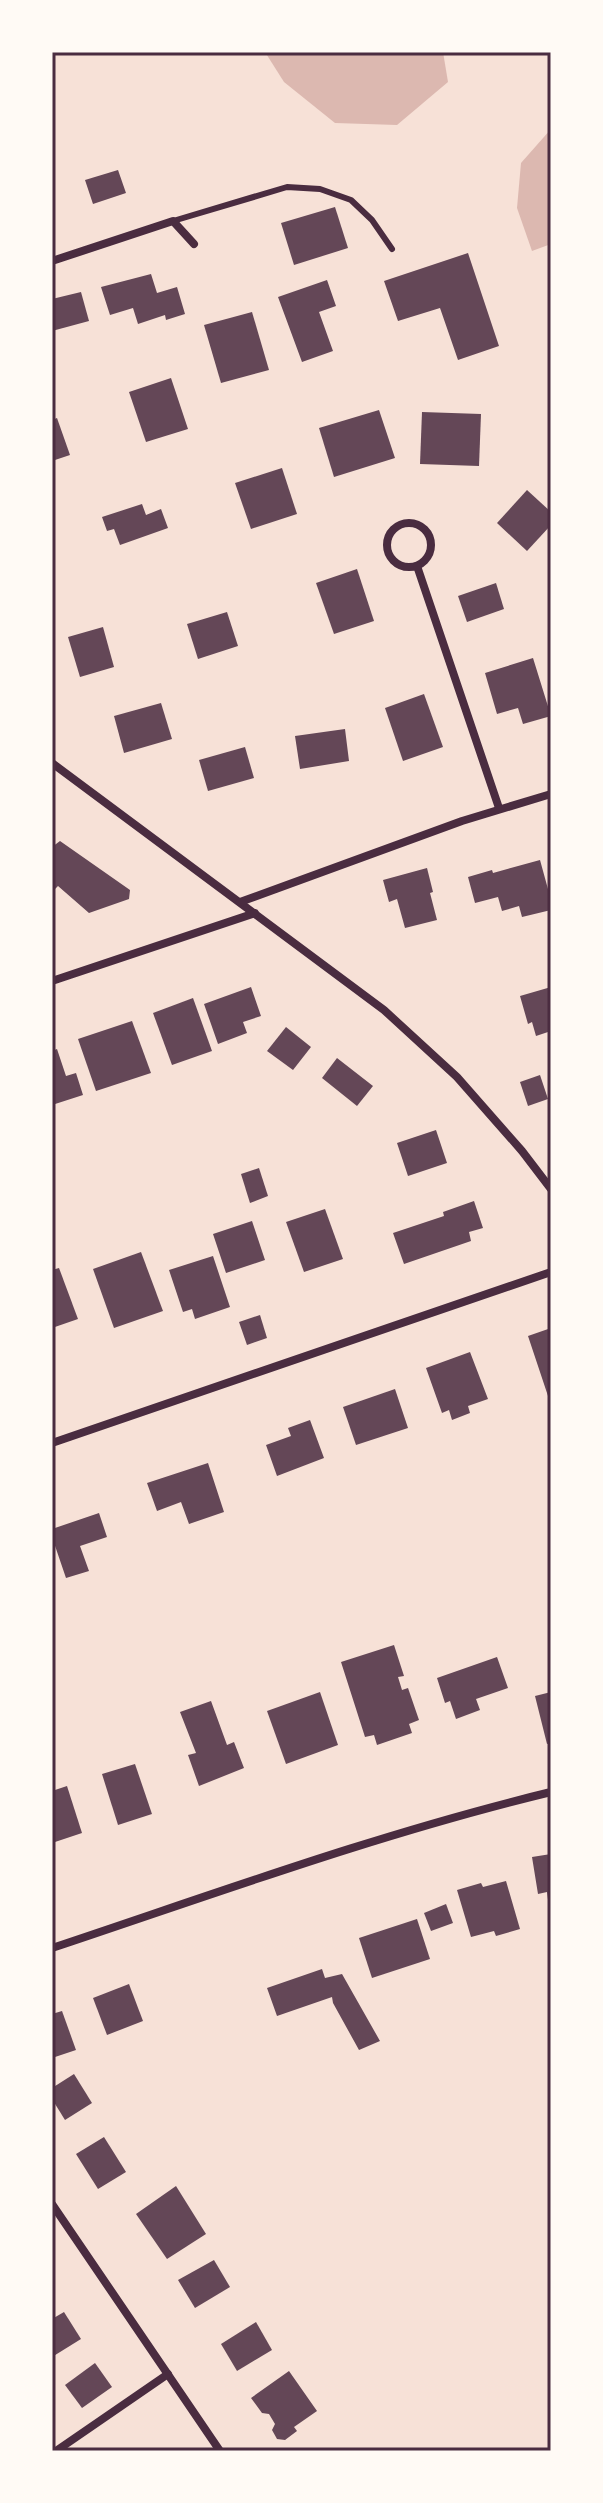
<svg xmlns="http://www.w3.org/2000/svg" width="603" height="2503" viewBox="0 0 603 2503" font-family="'Fira Sans Condensed',sans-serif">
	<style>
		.water { fill: #dcb8b0 }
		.building { fill: #644757 }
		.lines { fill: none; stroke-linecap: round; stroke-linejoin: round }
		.service { stroke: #4a2c40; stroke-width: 6 }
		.minor { stroke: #4a2c40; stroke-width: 8 }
		.neatline { fill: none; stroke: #4a2c40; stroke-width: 3 }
	</style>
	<rect width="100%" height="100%" fill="#f7e1d7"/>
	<g class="water">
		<polygon points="265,52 443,52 448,82 397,125 335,123 284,82"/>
		<polygon points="551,129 551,244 532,251 517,208 521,163"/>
	</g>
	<g class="building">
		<polygon points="118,170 126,193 93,204 85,180"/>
		<polygon points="335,207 348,248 294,265 281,223"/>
		<polygon points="468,253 499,346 458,360 440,308 398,321 384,281"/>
		<polygon points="151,274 157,293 177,287 185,314 166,320 165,315 138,324 133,308 110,315 101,287"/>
		<polygon points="327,280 336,306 319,312 333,351 302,362 278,297"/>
		<polygon points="81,292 89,321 52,331 52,299"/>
		<polygon points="252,312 269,370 221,383 204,325"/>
		<polygon points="171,378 188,429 146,442 129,392"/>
		<polygon points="379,410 395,458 334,477 319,428"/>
		<polygon points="422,412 481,414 479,466 420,464"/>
		<polygon points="57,418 70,455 52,461 52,420"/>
		<polygon points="282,468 297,514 251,529 235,483"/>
		<polygon points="527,490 551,512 551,525 527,551 497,523"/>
		<polygon points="142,504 146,515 161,509 168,528 120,545 114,529 107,531 102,517"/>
		<polygon points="357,569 374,621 334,634 316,583"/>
		<polygon points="496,583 504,609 467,622 458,596"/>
		<polygon points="227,612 238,646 198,659 187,624"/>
		<polygon points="103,627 114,667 80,677 68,637"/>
		<polygon points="533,658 551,716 523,724 518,708 497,714 485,673"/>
		<polygon points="424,694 443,747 403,761 385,708"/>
		<polygon points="161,703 172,739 124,753 114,716"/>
		<polygon points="345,729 349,761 300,769 295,736"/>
		<polygon points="245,747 254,778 208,791 199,760"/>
		<polygon points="60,841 130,890 129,899 89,913 58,886 52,892 52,847"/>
		<polygon points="540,860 551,900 551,910 522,917 519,906 502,911 498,897 475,903 468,877 492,870 493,873"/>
		<polygon points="427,868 433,892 430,893 437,920 405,928 397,899 389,902 383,880"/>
		<polygon points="251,987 261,1016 243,1022 247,1033 218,1044 204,1004"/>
		<polygon points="551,987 551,1031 536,1036 532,1022 528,1024 520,996"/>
		<polygon points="193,998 212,1051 172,1065 153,1013"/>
		<polygon points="132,1021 151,1073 96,1091 78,1039"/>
		<polygon points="286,1027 311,1047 293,1070 267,1051"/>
		<polygon points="57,1049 66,1076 76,1073 83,1095 52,1105 52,1051"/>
		<polygon points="337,1058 373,1086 357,1106 322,1078"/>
		<polygon points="540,1075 548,1099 528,1106 520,1082"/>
		<polygon points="436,1130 447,1163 408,1176 397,1143"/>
		<polygon points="259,1168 268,1196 250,1203 241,1174"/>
		<polygon points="474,1201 483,1228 469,1232 471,1241 404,1264 393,1233 444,1216 443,1212"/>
		<polygon points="325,1209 343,1259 304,1272 286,1222"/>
		<polygon points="252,1221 265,1260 226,1273 213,1234"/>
		<polygon points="141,1252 163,1311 114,1328 93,1269"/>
		<polygon points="213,1256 230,1307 195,1319 192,1309 183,1312 169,1270"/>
		<polygon points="59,1268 78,1319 52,1328 52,1270"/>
		<polygon points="260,1315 267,1338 247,1345 239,1322"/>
		<polygon points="551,1328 551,1402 550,1402 528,1336"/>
		<polygon points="470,1352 488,1399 468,1406 470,1413 452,1420 449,1410 442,1413 426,1368"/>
		<polygon points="395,1389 408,1428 356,1445 343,1407"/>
		<polygon points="310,1420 324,1458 277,1476 266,1445 291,1436 288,1428"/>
		<polygon points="208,1463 224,1512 189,1524 181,1502 157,1511 147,1483"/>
		<polygon points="99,1513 107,1537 80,1546 89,1571 66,1578 52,1537 52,1529"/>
		<polygon points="394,1645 404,1676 398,1677 402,1690 408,1688 419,1720 409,1724 412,1733 377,1745 374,1735 365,1737 341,1662"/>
		<polygon points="497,1657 508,1688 476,1699 480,1710 456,1719 450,1701 445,1703 437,1678"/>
		<polygon points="320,1692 338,1745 286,1764 267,1711"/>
		<polygon points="551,1692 551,1743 547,1744 535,1696"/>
		<polygon points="211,1701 227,1745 234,1742 244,1768 199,1786 188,1755 196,1753 180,1712"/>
		<polygon points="135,1764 152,1814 118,1825 102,1774"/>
		<polygon points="67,1786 82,1833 52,1843 52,1791"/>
		<polygon points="551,1854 551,1907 549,1907 547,1892 538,1894 532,1857"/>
		<polygon points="506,1881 520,1929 496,1936 494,1931 471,1937 457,1890 481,1883 483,1887"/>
		<polygon points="446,1904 453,1923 431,1931 424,1913"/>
		<polygon points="417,1919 430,1959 372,1978 359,1938"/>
		<polygon points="322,1969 325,1978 342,1974 380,2041 359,2050 333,2003 332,1997 277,2016 267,1988"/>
		<polygon points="129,1984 143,2021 107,2035 93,1998"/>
		<polygon points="62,2011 76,2050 52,2058 52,2014"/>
		<polygon points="74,2074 92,2103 65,2120 52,2099 52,2088"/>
		<polygon points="104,2137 126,2172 98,2189 76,2154"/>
		<polygon points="176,2186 206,2234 167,2259 136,2214"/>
		<polygon points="214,2260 230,2287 195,2308 178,2280"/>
		<polygon points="64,2312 81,2339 52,2357 52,2319"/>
		<polygon points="256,2322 272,2350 237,2371 221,2344"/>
		<polygon points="95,2363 112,2387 82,2408 65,2385"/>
		<polygon points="289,2371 317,2411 294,2427 297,2431 285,2440 277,2439 272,2430 275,2424 269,2414 262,2413 251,2398"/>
	</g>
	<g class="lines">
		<polyline class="service" points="173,221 287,187 320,189 351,200 372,220 392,249"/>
		<g class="minor">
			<polyline points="52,261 173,221 194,244"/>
			<circle cx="409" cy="545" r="22"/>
			<polyline points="417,566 499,808"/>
			<polyline points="52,763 384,1010 457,1077 522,1151 551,1189"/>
			<polyline points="240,902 462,821 551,794"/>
			<polyline points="52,981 255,913"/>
			<polyline points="52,1443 551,1272"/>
			<path d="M 52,1948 C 217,1893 381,1833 551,1792"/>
			<polyline points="52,2204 220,2451"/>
			<polyline points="56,2451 168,2374"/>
		</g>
	</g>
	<rect width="603" height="2503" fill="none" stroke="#fffaf5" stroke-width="108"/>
	<rect x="54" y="54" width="495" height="2395" class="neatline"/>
</svg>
